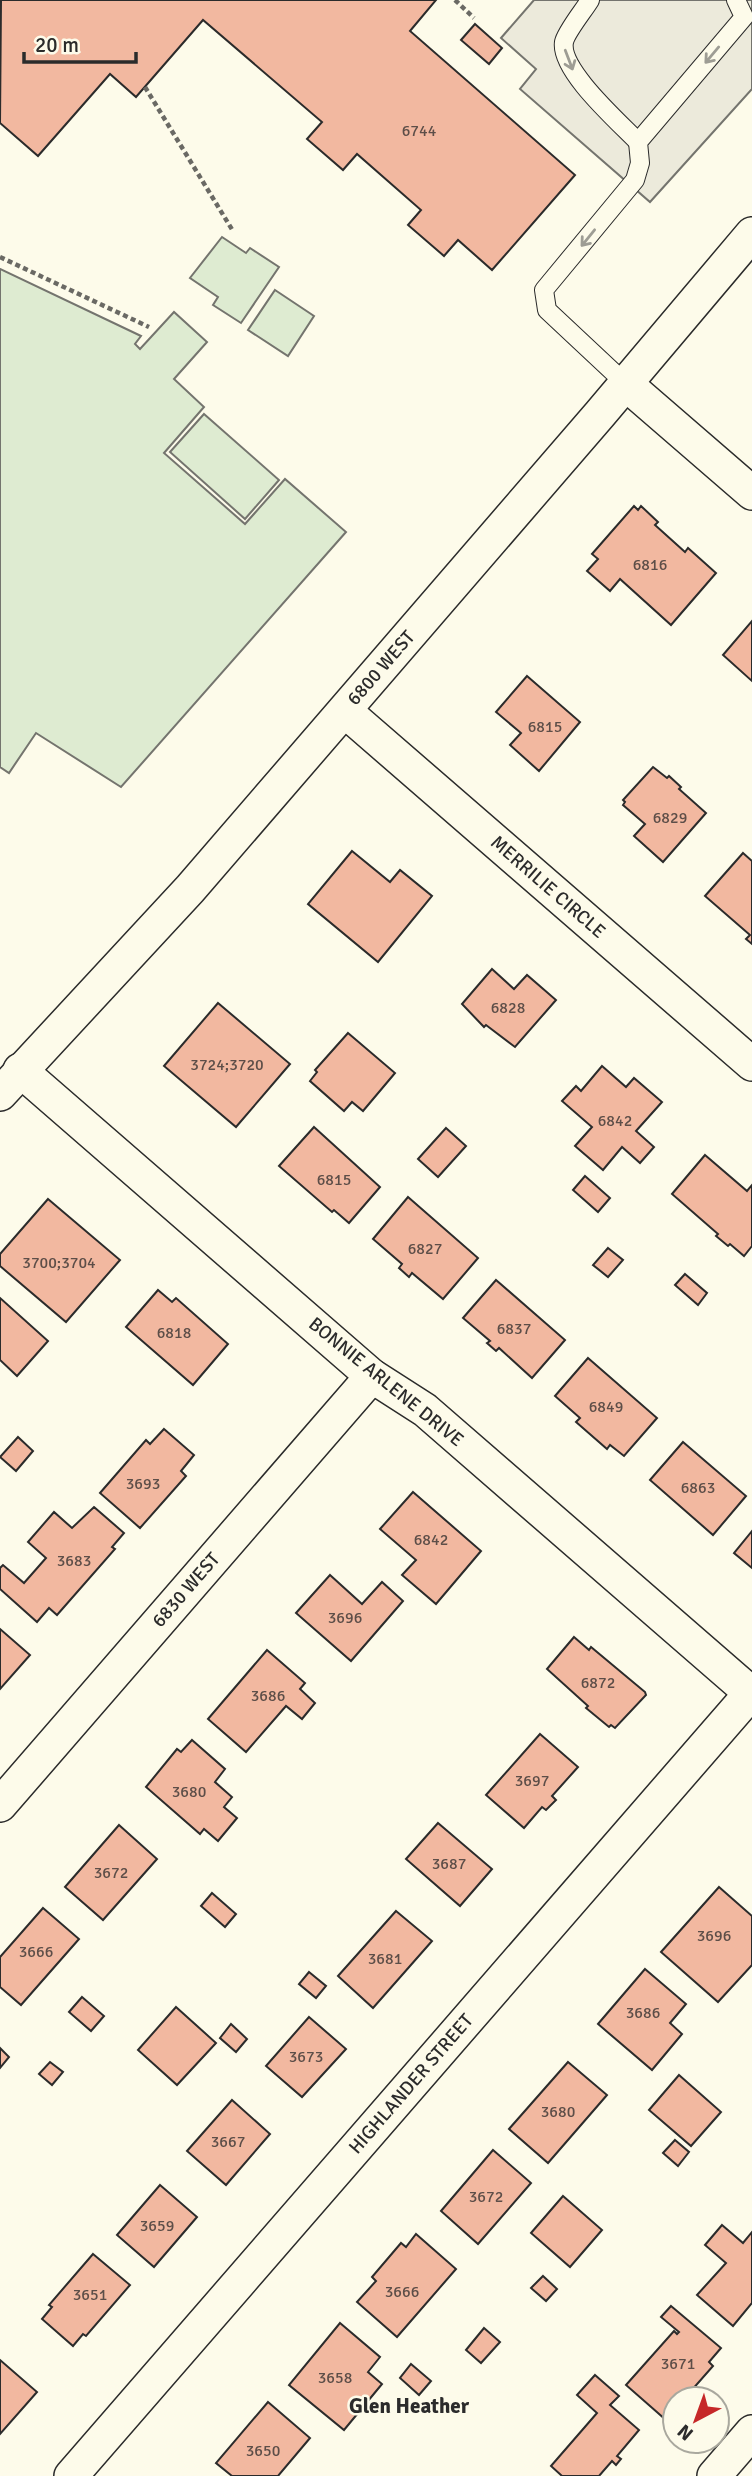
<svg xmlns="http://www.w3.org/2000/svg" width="752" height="2476" viewBox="0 0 752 2476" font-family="Signika,sans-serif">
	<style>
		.green { fill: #deebd1; stroke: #74746e; stroke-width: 2 }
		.parking { fill: #eceadb; stroke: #74746e; stroke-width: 2 }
		.building { fill: #f2b8a0; stroke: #2b2b2b; stroke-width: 2 }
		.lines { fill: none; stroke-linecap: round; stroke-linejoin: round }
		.lane-casing { stroke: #2b2b2b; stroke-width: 20 }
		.street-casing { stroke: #2b2b2b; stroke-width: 36 }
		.path { stroke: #6a6964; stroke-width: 4.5; stroke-dasharray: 5 3.5; stroke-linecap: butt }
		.lane { stroke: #fdfbea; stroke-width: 18 }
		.street { stroke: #fdfbea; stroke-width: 33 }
		.oneway { stroke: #9e9d94 }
		.labels { text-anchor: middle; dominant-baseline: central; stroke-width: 5; stroke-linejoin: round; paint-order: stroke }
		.number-label { font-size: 16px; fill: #5d4e48 }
		.street-label { font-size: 19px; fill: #2b2b2b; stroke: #fdfbea }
		.neighbourhood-label { font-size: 21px; font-weight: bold; fill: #2b2b2b; stroke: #fdfbea }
	</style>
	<rect width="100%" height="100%" fill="#fdfbea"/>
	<g class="green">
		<polygon points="222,237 246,253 250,248 279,267 241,323 213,305 218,297 190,278"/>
		<polygon points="0,269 141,336 135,344 140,349 174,312 207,342 174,379 204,407 164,453 245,524 285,479 346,532 121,787 36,733 9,773 0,767"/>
		<polygon points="275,290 314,316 288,356 248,330"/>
		<polygon points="204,414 279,480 245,519 170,452"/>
	</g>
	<polygon class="parking" points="534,0 752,0 752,89 650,202 520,89 536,69 501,38"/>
	<g class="building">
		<polygon points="1,0 436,0 410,31 575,175 492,270 458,240 444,256 408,225 421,210 357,154 343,170 307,139 322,122 203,20 136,97 110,74 38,156 0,123"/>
		<polygon points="475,24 502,48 489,64 461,40"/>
		<polygon points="634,506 638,510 641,506 658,522 655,525 685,552 688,548 716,573 671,625 620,579 610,591 587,571 598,559 592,554"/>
		<polygon points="752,621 752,681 723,655"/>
		<polygon points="527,676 580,722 539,771 510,745 521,733 496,712"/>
		<polygon points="653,767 667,778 669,776 681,787 679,789 706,813 663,862 634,836 645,824 623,805 625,802 623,800"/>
		<polygon points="352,851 390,882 400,870 432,896 378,962 308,904"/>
		<polygon points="743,853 752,861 752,944 746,939 750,935 705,896"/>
		<polygon points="492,969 514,989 527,975 556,1000 515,1047 486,1025 484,1027 462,1004"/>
		<polygon points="218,1003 290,1064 236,1127 164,1066"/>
		<polygon points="348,1033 395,1073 363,1111 352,1102 344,1111 310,1081 317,1072 315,1070"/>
		<polygon points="602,1066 626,1087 634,1078 662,1102 636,1131 654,1147 640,1163 622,1147 603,1170 575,1146 592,1127 562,1101 576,1086 581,1091"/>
		<polygon points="314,1127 380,1187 349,1223 334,1210 332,1212 279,1166"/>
		<polygon points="446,1128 466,1146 438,1177 418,1159"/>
		<polygon points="705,1155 747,1191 752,1185 752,1246 744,1256 730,1244 728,1246 716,1236 718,1234 672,1194"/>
		<polygon points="585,1176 610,1198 598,1212 573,1190"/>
		<polygon points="408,1197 478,1258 443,1299 412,1273 409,1277 399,1268 402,1264 373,1239"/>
		<polygon points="48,1199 120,1260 66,1322 0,1266 0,1254"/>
		<polygon points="608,1248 623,1260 608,1277 593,1265"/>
		<polygon points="685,1274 707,1293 698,1305 675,1285"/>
		<polygon points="496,1280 565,1340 532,1378 499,1348 496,1351 487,1343 490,1341 463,1318"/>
		<polygon points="158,1290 172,1302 176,1298 228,1344 193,1385 126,1327"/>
		<polygon points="0,1298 48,1341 17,1376 0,1360"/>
		<polygon points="588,1358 657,1418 624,1456 610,1445 607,1449 576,1422 580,1418 555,1396"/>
		<polygon points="164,1429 194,1455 181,1471 186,1476 140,1528 100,1493 146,1440 150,1444"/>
		<polygon points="18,1437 33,1451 16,1471 0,1457"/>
		<polygon points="683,1442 746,1496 713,1535 650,1480"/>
		<polygon points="413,1492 481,1551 436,1604 402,1575 416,1560 380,1529"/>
		<polygon points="94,1507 124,1533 112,1547 115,1549 57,1615 49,1608 37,1622 0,1589 0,1568 3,1565 24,1583 46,1558 28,1542 54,1512 72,1528"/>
		<polygon points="752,1531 752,1568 734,1553"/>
		<polygon points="330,1575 362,1604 382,1582 403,1601 351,1661 296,1613"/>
		<polygon points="0,1629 30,1655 0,1689"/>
		<polygon points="574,1637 589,1650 591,1647 645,1692 646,1695 615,1728 611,1725 609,1727 586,1708 588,1706 547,1669"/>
		<polygon points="267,1650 305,1683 300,1689 315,1703 302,1719 286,1706 246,1752 208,1719"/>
		<polygon points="540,1734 578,1767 552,1796 556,1800 546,1810 542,1807 524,1828 486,1795"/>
		<polygon points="192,1740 225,1769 215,1782 232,1797 224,1807 237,1818 218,1841 204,1829 200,1834 146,1787 177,1749 181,1752"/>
		<polygon points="438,1823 492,1869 460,1906 406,1859"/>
		<polygon points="119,1825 157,1859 103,1920 65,1887"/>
		<polygon points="719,1887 752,1916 752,1965 718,2002 661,1952"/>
		<polygon points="212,1893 236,1914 225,1927 201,1906"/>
		<polygon points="43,1908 79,1939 21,2005 0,1987 0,1957"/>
		<polygon points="396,1911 432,1941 373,2008 338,1976"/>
		<polygon points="645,1969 686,2004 670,2023 682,2034 652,2070 598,2024"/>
		<polygon points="309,1972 326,1986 316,1998 299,1984"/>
		<polygon points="82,1997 104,2016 91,2031 69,2012"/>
		<polygon points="176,2007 216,2043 177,2085 138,2050"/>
		<polygon points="309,2017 346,2049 302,2097 266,2066"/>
		<polygon points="231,2024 247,2039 236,2052 220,2038"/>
		<polygon points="0,2048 9,2057 0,2068"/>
		<polygon points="50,2062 63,2072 52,2085 39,2074"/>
		<polygon points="568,2062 607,2095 548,2163 509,2129"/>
		<polygon points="679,2075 721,2112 691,2146 649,2110"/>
		<polygon points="232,2100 270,2134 226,2185 187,2151"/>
		<polygon points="675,2140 689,2152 678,2166 663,2153"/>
		<polygon points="493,2150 531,2183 478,2244 441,2211"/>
		<polygon points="160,2185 197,2217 154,2267 117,2235"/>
		<polygon points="563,2196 602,2230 570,2267 531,2233"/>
		<polygon points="722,2225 743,2243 752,2232 752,2303 733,2326 697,2295 726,2263 705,2245"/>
		<polygon points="416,2234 456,2269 397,2337 357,2302 376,2281 372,2277 401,2243 406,2247"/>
		<polygon points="93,2254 130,2285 86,2336 83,2334 73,2346 42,2319 52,2307 49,2305"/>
		<polygon points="543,2276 557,2289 546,2301 531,2288"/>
		<polygon points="671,2306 721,2348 709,2362 713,2366 684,2399 675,2399 675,2409 666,2420 626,2385 674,2331 677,2334 679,2332 661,2317"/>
		<polygon points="340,2323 380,2357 368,2372 382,2384 344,2430 289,2385"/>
		<polygon points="484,2328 500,2342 481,2363 466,2350"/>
		<polygon points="0,2360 37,2392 0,2434"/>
		<polygon points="411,2364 431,2381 419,2395 400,2378"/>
		<polygon points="595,2375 619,2396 610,2405 639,2430 617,2456 621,2459 616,2465 612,2461 599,2476 562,2476 551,2466 597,2413 577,2395"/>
		<polygon points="268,2402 310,2438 278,2476 232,2476 216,2463"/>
	</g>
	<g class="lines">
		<g class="lane-casing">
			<g id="lane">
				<path d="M 590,0 C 584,10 566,32 564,42 C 559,70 620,123 638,142"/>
				<polyline points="626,384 547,310 544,290 635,180 640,163 638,142 744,17 736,0"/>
			</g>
		</g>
		<g class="street-casing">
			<g id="street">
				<polyline points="626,384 752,493"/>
				<polyline points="345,711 752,1064"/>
				<polyline points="20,1070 372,1376 425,1410 752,1694"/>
				<polyline points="0,1094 190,889 600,414 752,234"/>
				<polyline points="0,1805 372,1376"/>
				<polyline points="71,2476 751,1693"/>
				<polyline points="714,2476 752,2432"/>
			</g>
		</g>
		<g class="path">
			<polyline points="455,0 474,18"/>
			<polyline points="145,87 233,231"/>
			<polyline points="0,257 149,327"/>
		</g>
		<use href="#lane" class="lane"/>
		<use href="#street" class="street"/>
	</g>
	<defs><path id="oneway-shaft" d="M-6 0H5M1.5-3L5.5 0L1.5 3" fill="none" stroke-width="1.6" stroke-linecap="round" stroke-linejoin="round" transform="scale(1.75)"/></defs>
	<g class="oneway">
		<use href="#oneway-shaft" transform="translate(712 55) rotate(130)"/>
		<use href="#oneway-shaft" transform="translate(569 60) rotate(69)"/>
		<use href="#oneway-shaft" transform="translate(588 238) rotate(129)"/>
	</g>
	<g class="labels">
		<g class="number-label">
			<text x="419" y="131">6744</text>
			<text x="650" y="565">6816</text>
			<text x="545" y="727">6815</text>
			<text x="670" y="818">6829</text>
			<text x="508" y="1008">6828</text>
			<text x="227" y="1065">3724;3720</text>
			<text x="615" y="1121">6842</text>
			<text x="334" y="1180">6815</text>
			<text x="425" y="1249">6827</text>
			<text x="59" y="1263">3700;3704</text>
			<text x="514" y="1329">6837</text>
			<text x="174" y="1333">6818</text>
			<text x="606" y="1407">6849</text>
			<text x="143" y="1484">3693</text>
			<text x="698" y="1488">6863</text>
			<text x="431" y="1540">6842</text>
			<text x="74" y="1561">3683</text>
			<text x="345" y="1618">3696</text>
			<text x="598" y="1683">6872</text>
			<text x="268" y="1696">3686</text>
			<text x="532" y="1781">3697</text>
			<text x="189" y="1792">3680</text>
			<text x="449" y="1864">3687</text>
			<text x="111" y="1873">3672</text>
			<text x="714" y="1936">3696</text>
			<text x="36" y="1952">3666</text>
			<text x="385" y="1959">3681</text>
			<text x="643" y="2013">3686</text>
			<text x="306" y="2057">3673</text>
			<text x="558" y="2112">3680</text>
			<text x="228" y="2142">3667</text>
			<text x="486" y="2197">3672</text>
			<text x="157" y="2226">3659</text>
			<text x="402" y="2292">3666</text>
			<text x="90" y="2295">3651</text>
			<text x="678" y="2364">3671</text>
			<text x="335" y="2378">3658</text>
			<text x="263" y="2451">3650</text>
		</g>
		<g class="street-label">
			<text transform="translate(381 668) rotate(-49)">6800 WEST</text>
			<text transform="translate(548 887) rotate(41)">MERRILIE CIRCLE</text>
			<text transform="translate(386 1382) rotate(39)">BONNIE ARLENE DRIVE</text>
			<text transform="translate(186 1590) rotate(-49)">6830 WEST</text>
			<text transform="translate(411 2084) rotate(-49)">HIGHLANDER STREET</text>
		</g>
		<g class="neighbourhood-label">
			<text x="409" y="2406">Glen Heather</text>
		</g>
	</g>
	<g transform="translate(696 2420) rotate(221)"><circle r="33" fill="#fdfbea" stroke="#a9a89e" stroke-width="2"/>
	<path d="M0-5L12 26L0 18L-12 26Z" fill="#c62828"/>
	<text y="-10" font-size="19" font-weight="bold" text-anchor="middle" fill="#2b2b2b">N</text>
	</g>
	<path d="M24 52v10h112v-10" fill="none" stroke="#2b2b2b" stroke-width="3.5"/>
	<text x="35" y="52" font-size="21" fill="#2b2b2b" stroke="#fdfbea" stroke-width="5" paint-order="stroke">20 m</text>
</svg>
